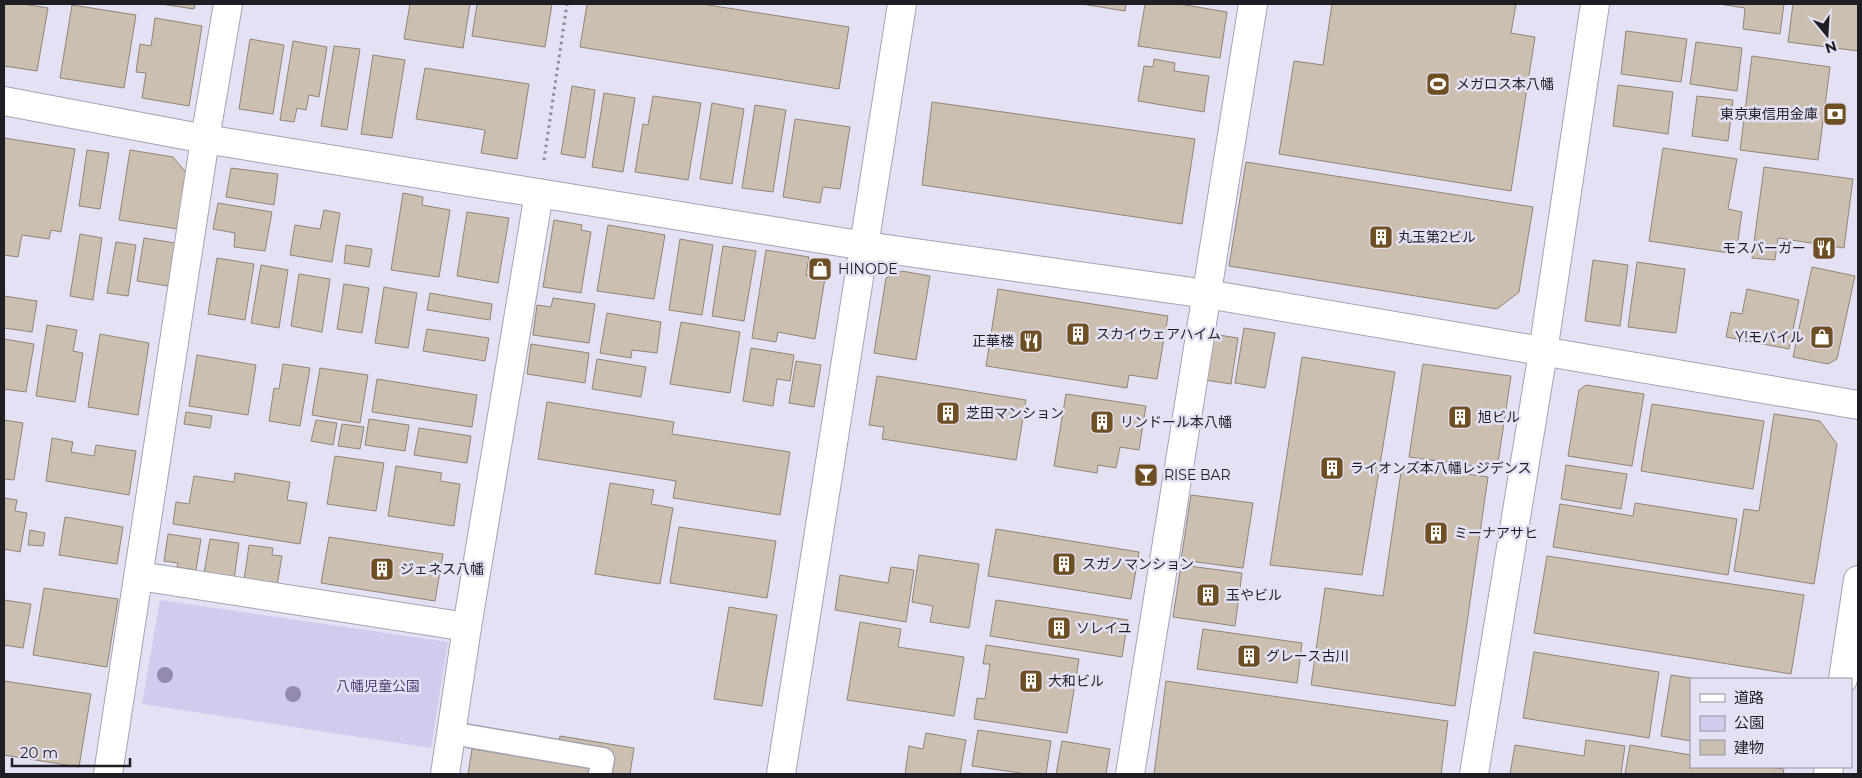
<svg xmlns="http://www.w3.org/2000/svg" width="1862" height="778" viewBox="0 0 1862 778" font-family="Montserrat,'Noto Sans JP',sans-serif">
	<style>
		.green { fill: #d3cbee }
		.building { fill: #ccbfaf; stroke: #918576 }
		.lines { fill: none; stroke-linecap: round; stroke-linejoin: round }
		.lane-casing { stroke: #a6a2b4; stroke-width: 25 }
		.street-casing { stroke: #a6a2b4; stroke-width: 30 }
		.secondary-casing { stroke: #a6a2b4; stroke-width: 30 }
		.path { stroke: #8d8997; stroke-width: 3; stroke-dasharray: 2.5 4; stroke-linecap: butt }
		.lane { stroke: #fff; stroke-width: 22 }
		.street { stroke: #fff; stroke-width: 28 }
		.secondary { stroke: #fff; stroke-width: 28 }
		.tree { fill: #948ab0 }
		.labels { text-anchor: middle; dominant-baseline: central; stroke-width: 5; stroke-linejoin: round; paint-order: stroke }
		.poi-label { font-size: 14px; fill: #201e25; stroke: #e5e1f4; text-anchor: start }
		.park-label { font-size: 14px; fill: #524279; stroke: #e5e1f4 }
	</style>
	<rect width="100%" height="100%" fill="#e5e1f4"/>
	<polygon class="green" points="160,600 448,642 431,748 142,704"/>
	<g class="building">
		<polygon points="4,4 23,4 48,8 37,71 4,66"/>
		<polygon points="161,4 195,4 194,9"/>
		<polygon points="410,4 470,4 463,48 404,39"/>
		<polygon points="477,4 552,4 545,47 472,36"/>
		<polygon points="587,4 702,4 849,27 839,89 580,47"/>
		<polygon points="1082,4 1126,4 1125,11"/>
		<polygon points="1145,4 1179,4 1227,12 1220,58 1138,46"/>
		<polygon points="1332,4 1516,4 1511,33 1535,37 1511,191 1279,154 1294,61 1323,65"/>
		<polygon points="1719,4 1784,4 1780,34 1743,29 1745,8"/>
		<polygon points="1793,4 1858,4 1858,51 1788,42"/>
		<polygon points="72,5 136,15 124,88 60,78"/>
		<polygon points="155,18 202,26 189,106 142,98 146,73 136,72 140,44 151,46"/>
		<polygon points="1626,31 1687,39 1681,82 1621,74"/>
		<polygon points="250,39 284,45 273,114 239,109"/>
		<polygon points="293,41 327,47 319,97 309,95 306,110 297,108 294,122 280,120"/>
		<polygon points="1696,42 1742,48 1737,91 1690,84"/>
		<polygon points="334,46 360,49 347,130 321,126"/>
		<polygon points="373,55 405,60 392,138 361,134"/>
		<polygon points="1752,56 1830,67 1818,160 1740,150"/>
		<polygon points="1154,59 1175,63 1174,71 1209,76 1204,112 1138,101 1144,66 1153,67"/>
		<polygon points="425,68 529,84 517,159 481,153 485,130 416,119"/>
		<polygon points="1618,85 1673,92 1668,134 1613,126"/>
		<polygon points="572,86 595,90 585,158 561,154"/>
		<polygon points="604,93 635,98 623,172 592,167"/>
		<polygon points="653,96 701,103 688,180 635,172 643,124 648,125"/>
		<polygon points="1697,96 1733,100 1728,141 1692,136"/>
		<polygon points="932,102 1195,139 1182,224 922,185"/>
		<polygon points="712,103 744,109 732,184 700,179"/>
		<polygon points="755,105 786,110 773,192 742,188"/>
		<polygon points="795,119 850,127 840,189 823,187 820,203 783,197"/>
		<polygon points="4,138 75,149 61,232 51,230 49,239 22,235 18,257 4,255"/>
		<polygon points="1663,148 1737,159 1728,209 1742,212 1736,254 1649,241"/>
		<polygon points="87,150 109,153 100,209 79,206"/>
		<polygon points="130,150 173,157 187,174 178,229 119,220"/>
		<polygon points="1246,162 1533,207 1519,292 1497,309 1229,266"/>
		<polygon points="1764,167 1853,179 1844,248 1778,238 1775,260 1752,258"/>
		<polygon points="231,168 278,174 274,205 226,197"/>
		<polygon points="403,193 423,197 422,205 450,210 439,277 391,270"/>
		<polygon points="218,203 272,212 265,251 234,247 235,233 213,229"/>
		<polygon points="324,210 340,213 332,262 290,255 295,225 320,229"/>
		<polygon points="467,212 509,218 498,283 457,276"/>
		<polygon points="554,220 582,225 581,230 591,232 581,293 543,287"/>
		<polygon points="608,225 665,235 654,299 597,291"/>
		<polygon points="80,234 102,238 93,300 70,296"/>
		<polygon points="144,238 175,243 168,286 137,281"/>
		<polygon points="680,239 713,245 702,315 669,310"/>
		<polygon points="116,242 136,245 128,296 107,293"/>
		<polygon points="346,245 372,249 369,267 344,263"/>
		<polygon points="723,246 756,251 744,321 712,316"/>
		<polygon points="766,250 809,257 806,275 825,278 815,339 778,332 776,342 752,338"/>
		<polygon points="217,258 254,264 245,320 208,314"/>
		<polygon points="1593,260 1628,265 1620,326 1585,321"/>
		<polygon points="1637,262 1685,269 1676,333 1628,327"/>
		<polygon points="261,265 288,270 279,328 251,323"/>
		<polygon points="1812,267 1855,276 1837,359 1828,364 1793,357"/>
		<polygon points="902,271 930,276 916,360 874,353 886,278"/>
		<polygon points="299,274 330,279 322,332 291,326"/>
		<polygon points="344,284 369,288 362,333 337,329"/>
		<polygon points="384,287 417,293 408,348 375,343"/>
		<polygon points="998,289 1168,316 1157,379 1129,375 1127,388 986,366"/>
		<polygon points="1747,289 1799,300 1789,349 1726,337 1731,312 1742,314"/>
		<polygon points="430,293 492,304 490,320 427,310"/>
		<polygon points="4,296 37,301 32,332 4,328"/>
		<polygon points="553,298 595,304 589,343 533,335 537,305 551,307"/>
		<polygon points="607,313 661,322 657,353 632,350 631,358 600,353"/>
		<polygon points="681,322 740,332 730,393 670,384"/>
		<polygon points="47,325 77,330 73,351 83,353 75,402 36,396"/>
		<polygon points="1244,328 1275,333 1265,388 1235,383"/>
		<polygon points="427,329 489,338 485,361 423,351"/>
		<polygon points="100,334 149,343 138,415 88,407"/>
		<polygon points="1212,334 1238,338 1231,384 1205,380"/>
		<polygon points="4,339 34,344 26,392 4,389"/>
		<polygon points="531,344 589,353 585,383 527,374"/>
		<polygon points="751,348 794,355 790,381 777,379 773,406 743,401"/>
		<polygon points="197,355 256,365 248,415 189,406"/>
		<polygon points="1302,357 1395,372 1362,575 1270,565"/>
		<polygon points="597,359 646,367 641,397 592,389"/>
		<polygon points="796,361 821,365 814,407 789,403"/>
		<polygon points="283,364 310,368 300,426 269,421 274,388 279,389"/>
		<polygon points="1423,364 1511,376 1497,469 1409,457"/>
		<polygon points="320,368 368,375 360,423 312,415"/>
		<polygon points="877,376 1026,400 1016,460 882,439 884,427 869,425"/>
		<polygon points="377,379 477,395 472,427 372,412"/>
		<polygon points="1586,385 1644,394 1632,466 1568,456 1579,390"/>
		<polygon points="1066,394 1146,406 1139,450 1120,447 1116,468 1098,465 1097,473 1054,466"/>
		<polygon points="547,402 674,422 672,434 790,452 780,515 673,498 676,481 538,459"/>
		<polygon points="1652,404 1764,421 1753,489 1641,471"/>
		<polygon points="186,412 212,416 210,428 184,424"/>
		<polygon points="1774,414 1820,421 1837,444 1814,584 1734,571 1744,509 1759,511"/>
		<polygon points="369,419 409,425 405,451 365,445"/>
		<polygon points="4,420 23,423 14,480 4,479"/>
		<polygon points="316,420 337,423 333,445 311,441"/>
		<polygon points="342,424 364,427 360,449 338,446"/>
		<polygon points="419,428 471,436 467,463 414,455"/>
		<polygon points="52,438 73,442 71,452 94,456 96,445 136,451 129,495 46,481"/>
		<polygon points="335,456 384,463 376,511 327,504"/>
		<polygon points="1402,465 1488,477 1455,706 1311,685 1325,588 1383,596"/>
		<polygon points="1566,465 1627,474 1621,509 1561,499"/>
		<polygon points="396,466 442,473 440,481 460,484 454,526 388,516"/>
		<polygon points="235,473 290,482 287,500 307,503 300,544 173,524 176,502 189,504 194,476 234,482"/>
		<polygon points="610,483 654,490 651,504 673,508 660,584 595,574"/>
		<polygon points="1191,495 1253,503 1243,568 1181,560"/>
		<polygon points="4,498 17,500 15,511 27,513 20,552 4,549"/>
		<polygon points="1635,503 1737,519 1728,575 1553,547 1560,504 1633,516"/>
		<polygon points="65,517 123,527 117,564 59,555"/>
		<polygon points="679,527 776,541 767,598 670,583"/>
		<polygon points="996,529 1139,552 1131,599 988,576"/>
		<polygon points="30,530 45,533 43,546 28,545"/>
		<polygon points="168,534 201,539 196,570 177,567 178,563 164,561"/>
		<polygon points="329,537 443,554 435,601 321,583"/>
		<polygon points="210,539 239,543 234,579 204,573"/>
		<polygon points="249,545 273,548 272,555 282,556 277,586 244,580"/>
		<polygon points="919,555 979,564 969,628 930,622 933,606 912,602"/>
		<polygon points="1547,556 1804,595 1791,674 1534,633"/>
		<polygon points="1181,565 1242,573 1235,626 1173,617"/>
		<polygon points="891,567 914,570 906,622 835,610 840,575 888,583"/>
		<polygon points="44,588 118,599 107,667 33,655"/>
		<polygon points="4,600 31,604 23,648 4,645"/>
		<polygon points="996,600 1128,620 1122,657 990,636"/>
		<polygon points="729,607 777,615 762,706 714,699"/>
		<polygon points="860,622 901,629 898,647 964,657 954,716 847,700"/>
		<polygon points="1203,629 1302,643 1297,683 1197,669"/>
		<polygon points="986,645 1079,659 1067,733 974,719 977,698 985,699 990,664 983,664"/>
		<polygon points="1534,652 1659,672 1649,738 1523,718"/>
		<polygon points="1671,675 1697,679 1691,679 1691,741 1661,736"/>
		<polygon points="4,681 91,694 79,767 4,755"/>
		<polygon points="1166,681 1448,721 1441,774 1154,774"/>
		<polygon points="978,730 1051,741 1046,774 1027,774 972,766"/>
		<polygon points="926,733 966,740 960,774 905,774 909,746 923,749"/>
		<polygon points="560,736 634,748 630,774 468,774 472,749 556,762"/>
		<polygon points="1586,740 1625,746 1621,774 1510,774 1515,745 1584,756"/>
		<polygon points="1062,741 1110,749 1106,774 1056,774"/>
		<polygon points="1630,745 1691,755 1691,767 1768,767 1784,769 1783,774 1625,774"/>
	</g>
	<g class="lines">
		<g class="lane-casing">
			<polyline id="lane" points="451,733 603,759 600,774"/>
		</g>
		<g class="street-casing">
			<g id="street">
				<polyline points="139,576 467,627"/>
				<polyline points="108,774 205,139 228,4"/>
				<polyline points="445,774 467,627 539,193"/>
				<polyline points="781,774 902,4"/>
				<polyline points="1130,774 1253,4"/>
			</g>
		</g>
		<g class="secondary-casing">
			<g id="secondary">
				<polyline points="4,101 205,139 865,246 1207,294 1858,405"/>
				<polyline points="1843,679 1858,580"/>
				<polyline points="1474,774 1543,352 1595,4"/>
				<polyline points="1828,774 1829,767"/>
			</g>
		</g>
		<polyline class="path" points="544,160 567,4"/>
		<use href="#lane" class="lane"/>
		<use href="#street" class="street"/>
		<use href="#secondary" class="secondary"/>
	</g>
	<g class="tree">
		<circle cx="165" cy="675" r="8"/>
		<circle cx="293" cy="694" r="8"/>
	</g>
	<defs>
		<g id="stadium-square" transform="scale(1.25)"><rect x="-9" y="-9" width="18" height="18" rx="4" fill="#6e4f24" stroke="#e5e1f4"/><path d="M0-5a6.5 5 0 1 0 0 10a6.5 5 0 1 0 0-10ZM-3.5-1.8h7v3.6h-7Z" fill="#fff"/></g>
		<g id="bank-square" transform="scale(1.25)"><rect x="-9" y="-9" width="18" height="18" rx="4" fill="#6e4f24" stroke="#e5e1f4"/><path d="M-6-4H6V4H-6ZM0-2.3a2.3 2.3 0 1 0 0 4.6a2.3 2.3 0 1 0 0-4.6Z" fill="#fff"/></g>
		<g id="building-square" transform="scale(1.25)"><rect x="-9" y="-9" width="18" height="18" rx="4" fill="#6e4f24" stroke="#e5e1f4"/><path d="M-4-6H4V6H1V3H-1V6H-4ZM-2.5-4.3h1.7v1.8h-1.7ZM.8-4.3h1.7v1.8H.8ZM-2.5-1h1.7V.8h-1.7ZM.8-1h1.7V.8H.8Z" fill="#fff"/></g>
		<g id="restaurant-square" transform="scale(1.25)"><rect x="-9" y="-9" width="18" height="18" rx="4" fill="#6e4f24" stroke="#e5e1f4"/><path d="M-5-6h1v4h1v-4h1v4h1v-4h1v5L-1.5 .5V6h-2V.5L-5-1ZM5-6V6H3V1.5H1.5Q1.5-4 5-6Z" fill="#fff"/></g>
		<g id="shop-square" transform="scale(1.25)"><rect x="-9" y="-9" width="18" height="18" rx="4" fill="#6e4f24" stroke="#e5e1f4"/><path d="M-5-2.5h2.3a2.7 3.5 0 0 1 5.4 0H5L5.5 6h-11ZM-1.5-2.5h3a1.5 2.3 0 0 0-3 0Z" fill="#fff"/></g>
		<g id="bar-square" transform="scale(1.25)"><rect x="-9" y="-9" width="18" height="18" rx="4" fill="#6e4f24" stroke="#e5e1f4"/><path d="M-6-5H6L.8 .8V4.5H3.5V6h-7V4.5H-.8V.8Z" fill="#fff"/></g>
	</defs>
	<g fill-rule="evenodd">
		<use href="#stadium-square" x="1438" y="84"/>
		<use href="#bank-square" x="1835" y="114"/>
		<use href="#building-square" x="1381" y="237"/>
		<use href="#restaurant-square" x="1824" y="248"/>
		<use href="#shop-square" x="820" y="269"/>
		<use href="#building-square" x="1078" y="334"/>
		<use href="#shop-square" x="1822" y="337"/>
		<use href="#restaurant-square" x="1031" y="341"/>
		<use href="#building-square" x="948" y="413"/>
		<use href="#building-square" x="1460" y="417"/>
		<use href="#building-square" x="1102" y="422"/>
		<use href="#building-square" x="1332" y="468"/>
		<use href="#bar-square" x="1146" y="475"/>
		<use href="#building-square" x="1436" y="533"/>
		<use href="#building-square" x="1064" y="564"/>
		<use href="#building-square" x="382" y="569"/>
		<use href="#building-square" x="1208" y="595"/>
		<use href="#building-square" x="1059" y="628"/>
		<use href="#building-square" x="1249" y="656"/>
		<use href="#building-square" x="1031" y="681"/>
	</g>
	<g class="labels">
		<g class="poi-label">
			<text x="1456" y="84">メガロス本八幡</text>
			<text x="1818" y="114" text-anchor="end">東京東信用金庫</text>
			<text x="1398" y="237">丸玉第2ビル</text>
			<text x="1806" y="248" text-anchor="end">モスバーガー</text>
			<text x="838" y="269">HINODE</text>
			<text x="1096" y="334">スカイウェアハイム</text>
			<text x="1804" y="337" text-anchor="end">Y!モバイル</text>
			<text x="1014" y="341" text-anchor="end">正華楼</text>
			<text x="966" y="413">芝田マンション</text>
			<text x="1478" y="417">旭ビル</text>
			<text x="1120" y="422">リンドール本八幡</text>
			<text x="1350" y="468">ライオンズ本八幡レジデンス</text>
			<text x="1164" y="475">RISE BAR</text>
			<text x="1454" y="533">ミーナアサヒ</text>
			<text x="1082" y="564">スガノマンション</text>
			<text x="400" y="569">ジェネス八幡</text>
			<text x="1226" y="595">玉やビル</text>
			<text x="1076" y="628">ソレイユ</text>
			<text x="1266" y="656">グレース古川</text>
			<text x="1048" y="681">大和ビル</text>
		</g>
		<g class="park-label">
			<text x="378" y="686">八幡児童公園</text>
		</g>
	</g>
	<rect width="1862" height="778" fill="none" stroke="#201e25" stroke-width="10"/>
	<rect x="1690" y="678" width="162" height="90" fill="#e5e1f4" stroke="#9693a1"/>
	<rect x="1700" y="694" width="25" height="8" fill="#ffffff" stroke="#9693a1"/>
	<text x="1734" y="703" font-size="15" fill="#201e25">道路</text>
	<rect x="1700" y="716" width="25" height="15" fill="#d3cbee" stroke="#9693a1"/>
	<text x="1734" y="728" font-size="15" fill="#201e25">公園</text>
	<rect x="1700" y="740" width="25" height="15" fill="#ccbfaf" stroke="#9693a1"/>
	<text x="1734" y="753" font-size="15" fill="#201e25">建物</text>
	<g transform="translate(1827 35) rotate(162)" stroke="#e5e1f4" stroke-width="4" paint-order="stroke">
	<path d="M0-4L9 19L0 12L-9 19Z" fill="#201e25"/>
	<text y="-8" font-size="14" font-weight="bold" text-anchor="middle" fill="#201e25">N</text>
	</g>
	<path d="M12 758v8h118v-8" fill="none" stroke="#201e25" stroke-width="2.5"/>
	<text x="20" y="758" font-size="15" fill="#201e25" stroke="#e5e1f4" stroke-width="4" paint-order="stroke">20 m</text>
</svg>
